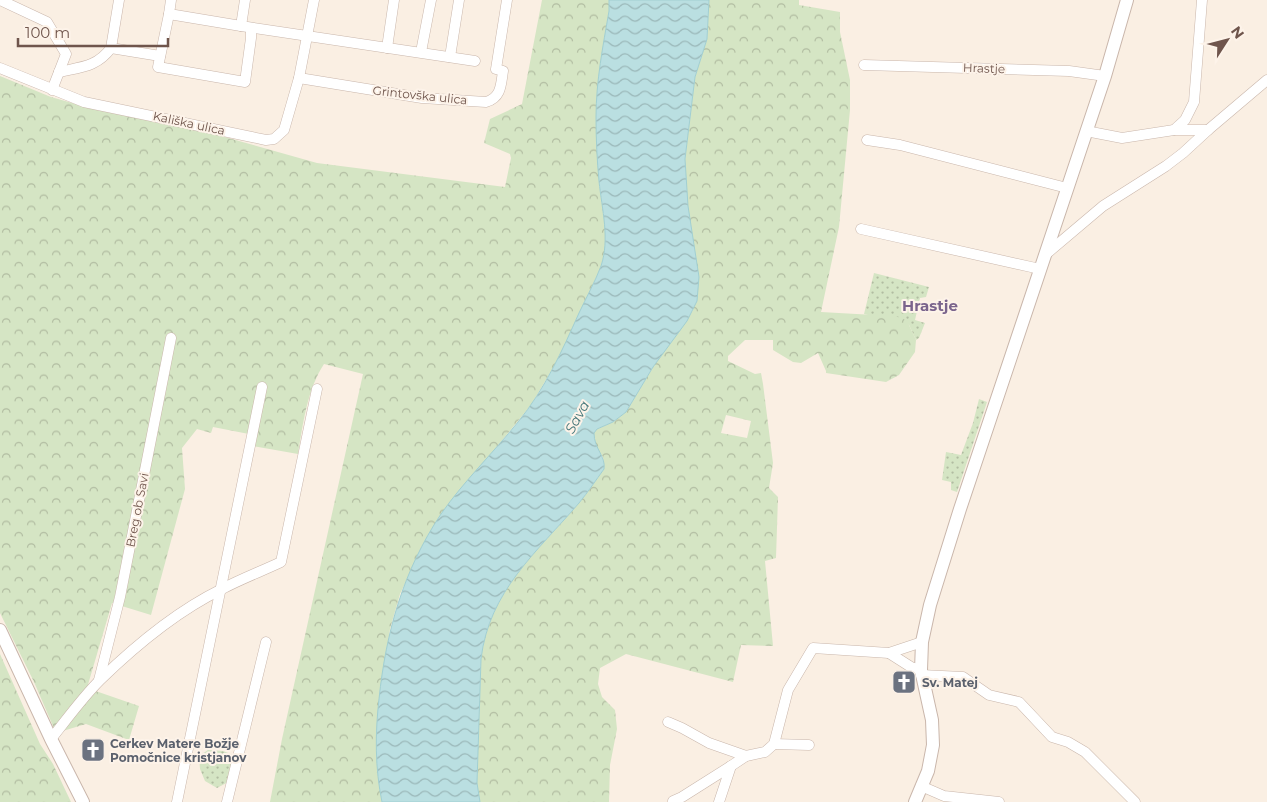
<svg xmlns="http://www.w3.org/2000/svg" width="1267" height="802" viewBox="0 0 1267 802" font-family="Montserrat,sans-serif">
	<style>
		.grass { fill: url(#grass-dots) }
		.forest { fill: url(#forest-crowns); fill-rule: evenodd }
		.water { fill: url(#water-waves); stroke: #a1cfd2 }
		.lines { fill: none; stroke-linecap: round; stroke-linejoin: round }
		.minor-casing { stroke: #c9b6ab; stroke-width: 11 }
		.tertiary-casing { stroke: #c9b6ab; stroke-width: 14 }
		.minor { stroke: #fff; stroke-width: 10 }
		.tertiary { stroke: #fff; stroke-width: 12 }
		.labels { text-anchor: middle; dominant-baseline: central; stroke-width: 4; stroke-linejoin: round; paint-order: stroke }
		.street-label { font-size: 12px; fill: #6f554c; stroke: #fdf3e9 }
		.worship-label { font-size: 12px; font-weight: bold; fill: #5b616d; stroke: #fdf3e9; text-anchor: start }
		.water-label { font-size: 14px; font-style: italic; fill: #45777a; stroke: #fdf3e9 }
		.quarter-label { font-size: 15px; font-weight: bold; fill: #7a648c; stroke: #fdf3e9 }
	</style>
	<defs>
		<pattern id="grass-dots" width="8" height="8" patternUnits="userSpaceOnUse" patternTransform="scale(1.25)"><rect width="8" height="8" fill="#d5e5c4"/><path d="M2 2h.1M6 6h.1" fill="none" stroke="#b1bca1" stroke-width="1.8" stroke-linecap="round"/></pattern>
		<pattern id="forest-crowns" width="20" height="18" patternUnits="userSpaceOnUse" patternTransform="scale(1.25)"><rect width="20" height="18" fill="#d5e5c4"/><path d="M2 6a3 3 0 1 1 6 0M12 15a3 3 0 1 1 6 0" fill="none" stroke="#b1bca1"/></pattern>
		<pattern id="water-waves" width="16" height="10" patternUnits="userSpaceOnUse" patternTransform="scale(1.25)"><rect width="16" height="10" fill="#badfe1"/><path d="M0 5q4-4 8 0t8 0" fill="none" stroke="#9bb8b9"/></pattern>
	</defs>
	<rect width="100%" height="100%" fill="#faefe3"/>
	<g class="grass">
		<polygon points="874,273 929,287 926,297 920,298 915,320 925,323 919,338 916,340 909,325 864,314"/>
		<polygon points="979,399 987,402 957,492 951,490 951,482 942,480 946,452 961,455 973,423"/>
		<polygon points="208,750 223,751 236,756 230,781 217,788 205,781 200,769 199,756"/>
	</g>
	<g class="forest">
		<path d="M 542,0 L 609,0 L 609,11 L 598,81 L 599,182 L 605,226 L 605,252 L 600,269 L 562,353 L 531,405 L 442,514 L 422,548 L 400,594 L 390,629 L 378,710 L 376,743 L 378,773 L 382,802 L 270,802 L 282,739 L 363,374 L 324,364 C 307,390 303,424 298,454 L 252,446 L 254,435 L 213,427 L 211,433 L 197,429 L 182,448 L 185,489 L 151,615 L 112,603 L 87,688 L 139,706 L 129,740 L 86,724 L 56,733 L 34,682 L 0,613 L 0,76 L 51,97 L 97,110 L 214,134 L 317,163 L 505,187 L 511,158 L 510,154 L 484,143 L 490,119 L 522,104 Z"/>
		<path d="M 709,0 L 799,0 L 799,5 L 840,12 L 840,32 L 850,80 L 850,110 L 839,227 L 821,312 L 892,316 L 903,318 L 909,325 L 916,340 L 915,352 L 899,375 L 886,382 L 826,373 L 826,371 L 818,353 L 801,363 L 793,362 L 773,350 L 773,340 L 745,340 L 728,356 L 728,361 L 755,374 L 761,373 L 763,384 L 773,463 L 769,488 L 778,497 L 776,558 L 765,561 L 773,646 L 741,645 L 733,682 L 626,654 L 600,668 L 598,684 L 602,697 L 615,710 L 617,729 L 610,765 L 609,802 L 480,802 L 477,783 L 481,659 C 489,591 537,552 579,503 C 588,492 596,480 604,469 L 603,457 L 597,449 L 593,433 L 597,429 L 613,422 L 626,412 L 653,367 L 693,310 L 685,159 L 695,77 L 707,39 ZM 726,415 L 751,421 L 747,438 L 721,433 Z"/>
		<polygon points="0,654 40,744 53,764 71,802 0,802"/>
	</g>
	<path class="water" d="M 609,0 L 709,0 L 707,39 L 695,77 L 685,159 L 688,206 L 699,277 L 697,301 L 687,321 L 653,367 L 626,412 L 613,422 L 597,429 L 594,433 C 594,449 606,456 604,469 C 596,480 588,492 579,503 C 537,552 489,591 481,659 L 477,783 L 480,802 L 382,802 C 375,768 375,734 379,699 C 386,632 403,571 441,514 C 464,481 493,453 518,422 C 545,389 562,351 579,313 C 586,298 595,282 601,266 C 610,239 602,210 599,181 C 597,160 596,139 596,117 C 596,81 603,46 609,11 Z"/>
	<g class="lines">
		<g class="minor-casing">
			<g id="minor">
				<polyline points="0,0 47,22 66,54 52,90"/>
				<polyline points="119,0 111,48 160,56"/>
				<polyline points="171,0 169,14 241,26 475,61"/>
				<polyline points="169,14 158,67 245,82 251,38 251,28"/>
				<polyline points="241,26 245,0"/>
				<polyline points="387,48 394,0"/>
				<polyline points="421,52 431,0"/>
				<polyline points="450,57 459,0"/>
				<polyline points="864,65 1069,71 1105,76"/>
				<polyline points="0,68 84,102 266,140 274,139 284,130 299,78 314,0"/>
				<path d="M 59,72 C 81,67 97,67 111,48"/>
				<path d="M 299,78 L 422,98 L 486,102 C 501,98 501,85 503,71 L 496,69 L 507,0"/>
				<polyline points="1174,130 1185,120 1194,102 1202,0"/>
				<polyline points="1086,131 1122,138 1174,130 1208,130"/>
				<polyline points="867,140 900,145 1067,188"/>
				<polyline points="861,229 1040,269"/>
				<polyline points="1045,255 1103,206 1166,166 1183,153 1208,130 1267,80"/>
				<polyline points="889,653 911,667 921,670"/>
				<polyline points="921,675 963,677 989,695 1019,702 1052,737 1068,742 1085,752 1135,802"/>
				<polyline points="99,680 120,597 171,338"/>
				<polyline points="668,722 682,728 709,743 746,756"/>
				<path d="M 51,739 C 67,719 82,698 100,680 C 136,645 177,611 222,589 C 241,579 262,571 281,562 L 317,389"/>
				<polyline points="774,744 809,745"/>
				<polyline points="921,786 944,796 999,802"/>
				<polyline points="673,801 682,797 731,766"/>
				<polyline points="177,802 262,387"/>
				<polyline points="227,802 266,642"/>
				<polyline points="719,802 731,766 746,756 765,752 774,744 788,690 813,648 889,653 922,642"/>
			</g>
		</g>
		<g class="tertiary-casing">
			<g id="tertiary">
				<polyline points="0,630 51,739 83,802"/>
				<polyline points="915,802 928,771 933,745 932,720 921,670 922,642 930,605 960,509 1105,76 1127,0"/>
			</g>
		</g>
		<use href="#minor" class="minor"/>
		<use href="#tertiary" class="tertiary"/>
	</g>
	<defs>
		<g id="church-square" transform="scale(1.25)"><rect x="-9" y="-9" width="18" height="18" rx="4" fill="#6b7280" stroke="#fdf3e9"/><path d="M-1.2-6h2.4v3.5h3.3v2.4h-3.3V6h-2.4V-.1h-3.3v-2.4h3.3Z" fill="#fff"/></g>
	</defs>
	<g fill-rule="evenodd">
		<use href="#church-square" x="904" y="682"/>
		<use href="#church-square" x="93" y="750"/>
	</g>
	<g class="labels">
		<g class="street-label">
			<text transform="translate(984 68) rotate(2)">Hrastje</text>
			<text transform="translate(420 95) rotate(6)">Grintovška ulica</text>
			<text transform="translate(189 123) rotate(12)">Kališka ulica</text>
			<text transform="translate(137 510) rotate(-79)">Breg ob Savi</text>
		</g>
		<g class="worship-label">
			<text x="922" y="682">Sv. Matej</text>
			<text x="110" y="743">Cerkev Matere Božje<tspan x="110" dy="14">Pomočnice kristjanov</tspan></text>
		</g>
		<g class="water-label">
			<text transform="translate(577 417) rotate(-61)">Sava</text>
		</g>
		<g class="quarter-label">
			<text x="930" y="305">Hrastje</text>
		</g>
	</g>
	<g transform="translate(1227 40) rotate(54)" stroke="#fdf3e9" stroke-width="4" paint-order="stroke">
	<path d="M0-4L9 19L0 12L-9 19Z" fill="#6f554c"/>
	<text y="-8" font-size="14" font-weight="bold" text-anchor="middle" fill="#6f554c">N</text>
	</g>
	<path d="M18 38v8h150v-8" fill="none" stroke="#6f554c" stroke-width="2.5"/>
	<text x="25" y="38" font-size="15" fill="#6f554c" stroke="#fdf3e9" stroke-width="4" paint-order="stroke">100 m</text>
</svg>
